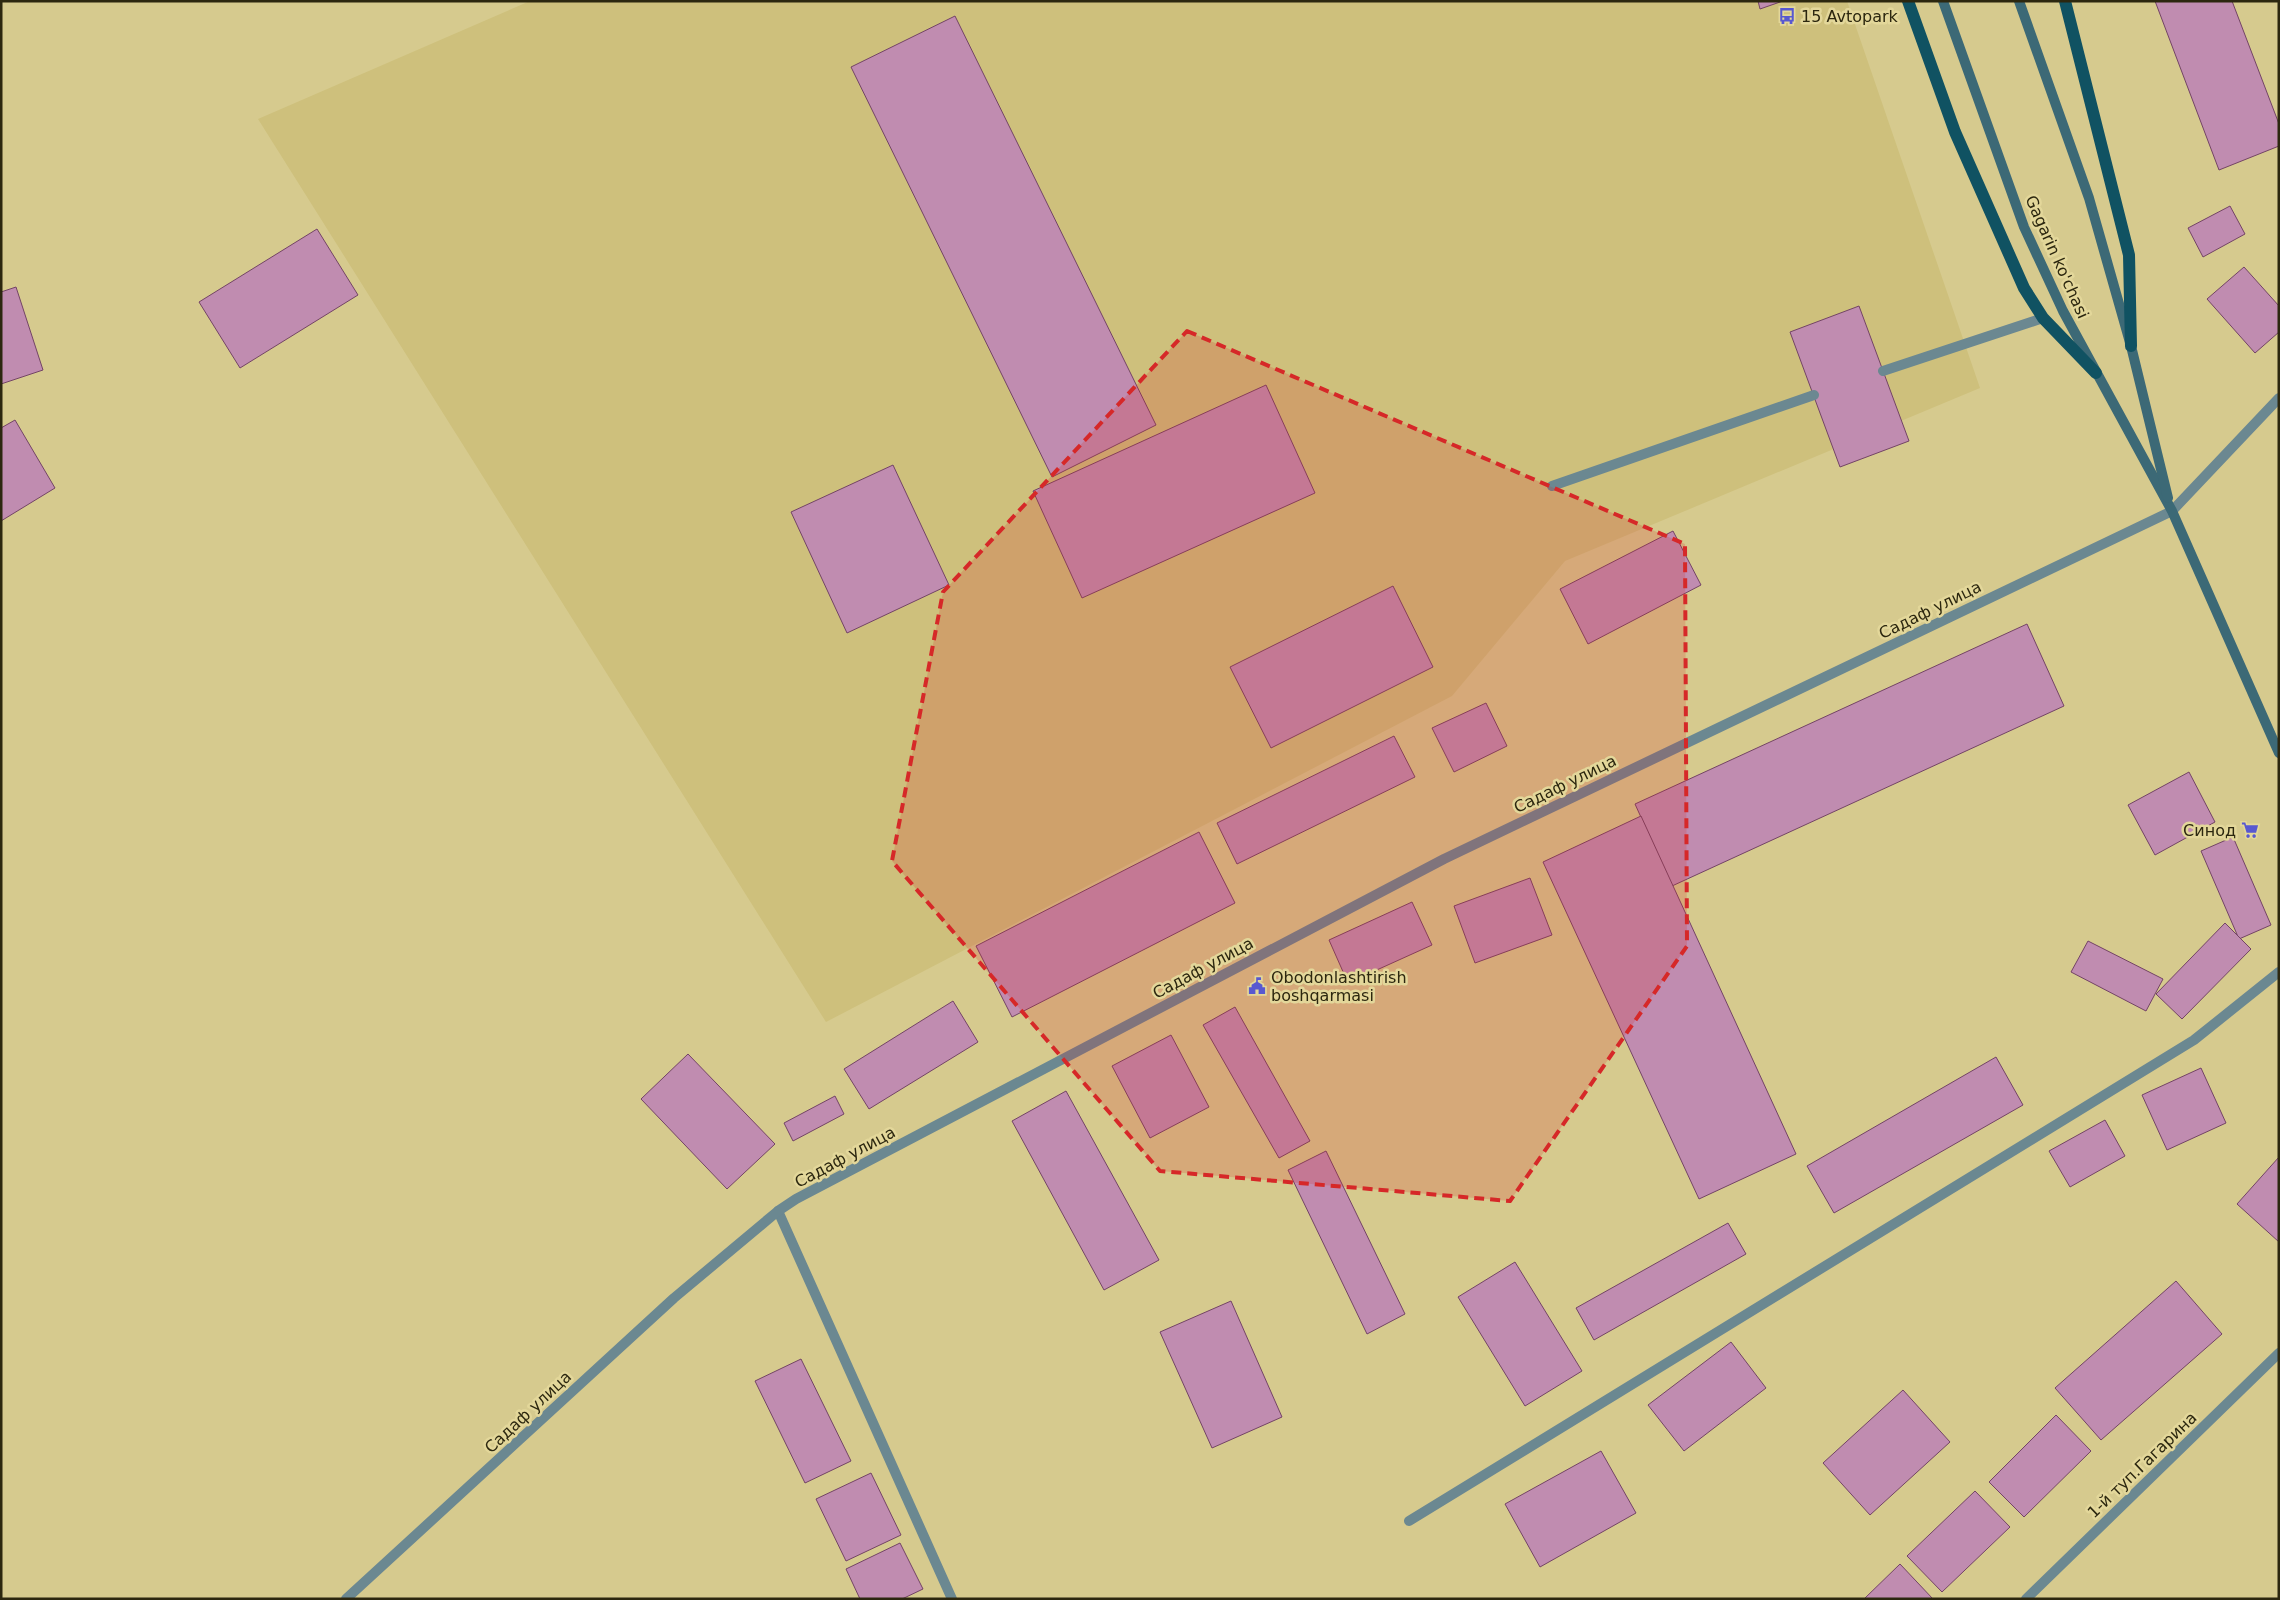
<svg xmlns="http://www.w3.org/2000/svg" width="2280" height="1600" viewBox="0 0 2280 1600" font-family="'DejaVu Sans',sans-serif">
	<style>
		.built { fill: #cec07c }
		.building { fill: #c08cb0; stroke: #734465 }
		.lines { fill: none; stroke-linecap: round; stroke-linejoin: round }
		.service { stroke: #6b8891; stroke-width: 10 }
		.minor { stroke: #6b8891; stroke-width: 10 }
		.secondary { stroke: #3c6976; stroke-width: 10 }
		.primary { stroke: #105262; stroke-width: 12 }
		.marked { fill: #d62828; fill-opacity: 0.2; stroke: #d62828; stroke-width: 4; stroke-dasharray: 10 6; stroke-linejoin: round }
		.labels { text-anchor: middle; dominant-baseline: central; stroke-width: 5; stroke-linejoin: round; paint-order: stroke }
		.poi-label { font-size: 16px; fill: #2c270f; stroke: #e3d79a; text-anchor: start }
		.street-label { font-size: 16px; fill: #2c270f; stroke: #e3d79a }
	</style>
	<rect width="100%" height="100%" fill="#d6ca8e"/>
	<polygon class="built" points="530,1 1847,1 1980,388 1565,561 1452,696 826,1022 258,119"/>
	<g class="building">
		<polygon points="1758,1 1783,1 1760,9"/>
		<polygon points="2155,1 2232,1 2279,124 2279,146 2219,170"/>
		<polygon points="955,16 1156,425 1052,477 851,67"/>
		<polygon points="2230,206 2245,234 2203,257 2188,228"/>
		<polygon points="317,229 358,295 240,368 199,302"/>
		<polygon points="2244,267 2279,306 2279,332 2255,353 2207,299"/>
		<polygon points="16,287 43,370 1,384 1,292"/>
		<polygon points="1859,306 1909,441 1840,467 1790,332"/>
		<polygon points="1266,385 1315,493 1082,598 1033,491"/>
		<polygon points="15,420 55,488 1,521 1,428"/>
		<polygon points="893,465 949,585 847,633 791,512"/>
		<polygon points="1673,531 1701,585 1588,644 1560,589"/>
		<polygon points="1393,586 1433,667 1271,748 1230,667"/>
		<polygon points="2027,624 2064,706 1672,886 1635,804"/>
		<polygon points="1486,703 1507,746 1454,772 1432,728"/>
		<polygon points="1394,736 1415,777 1237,864 1217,823"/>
		<polygon points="2189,772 2215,822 2155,855 2128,805"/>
		<polygon points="1641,816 1796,1154 1699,1199 1543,862"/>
		<polygon points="1199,832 1235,903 1012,1017 976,946"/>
		<polygon points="2233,837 2271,925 2239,939 2201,851"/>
		<polygon points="1530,878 1552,935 1475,963 1454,906"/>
		<polygon points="1412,902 1432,945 1348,983 1329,940"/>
		<polygon points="2225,923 2251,949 2182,1019 2156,994"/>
		<polygon points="2088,941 2163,979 2146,1011 2071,972"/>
		<polygon points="953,1001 978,1042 869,1109 844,1069"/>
		<polygon points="1235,1007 1310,1141 1279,1158 1203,1025"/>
		<polygon points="1171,1035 1209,1107 1150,1138 1112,1066"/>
		<polygon points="688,1054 775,1144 727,1189 641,1099"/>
		<polygon points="1996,1057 2023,1105 1834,1213 1807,1166"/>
		<polygon points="2201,1068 2226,1123 2167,1150 2142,1095"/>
		<polygon points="1066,1091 1159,1260 1104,1290 1012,1121"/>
		<polygon points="835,1096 844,1114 793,1141 784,1123"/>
		<polygon points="2105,1120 2125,1156 2070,1187 2049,1151"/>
		<polygon points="1326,1151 1405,1314 1367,1334 1288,1170"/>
		<polygon points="2279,1157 2279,1242 2237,1204"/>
		<polygon points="1728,1223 1746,1254 1594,1340 1576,1308"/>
		<polygon points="1515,1262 1582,1371 1525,1406 1458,1297"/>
		<polygon points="2176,1281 2222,1334 2101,1440 2055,1388"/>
		<polygon points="1231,1301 1282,1417 1212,1448 1160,1332"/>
		<polygon points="1731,1342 1766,1388 1684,1451 1648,1405"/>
		<polygon points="801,1359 851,1461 805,1483 755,1381"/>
		<polygon points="1903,1390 1950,1442 1870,1515 1823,1463"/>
		<polygon points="2056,1415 2091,1451 2024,1517 1989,1482"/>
		<polygon points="1601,1451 1636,1513 1540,1567 1505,1504"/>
		<polygon points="871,1473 901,1535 846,1561 816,1499"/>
		<polygon points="1975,1491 2010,1527 1942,1592 1907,1556"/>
		<polygon points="900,1543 923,1589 902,1599 860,1599 846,1569"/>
		<polygon points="1900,1564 1933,1599 1864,1599"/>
	</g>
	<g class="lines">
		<g class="service">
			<polyline points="1883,371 2043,318"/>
			<polyline points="1552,486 1814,395"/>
			<polyline points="2172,511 2279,398"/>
			<polyline points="778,1211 952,1599"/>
		</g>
		<g class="minor">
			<polyline points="1409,1521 2194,1040 2279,972"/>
			<polyline points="346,1599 674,1298 778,1211 796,1199 1444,859 2172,511"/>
			<polyline points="2026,1599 2279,1353"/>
		</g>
		<g class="secondary">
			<polyline points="1943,1 2024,227 2063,311 2172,511 2279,753"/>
			<polyline points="2019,1 2089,198 2131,346 2168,498"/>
		</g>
		<g class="primary">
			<polyline points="1908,1 1955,132 2024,288 2043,318 2096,373"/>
			<polyline points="2065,1 2129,255 2131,346"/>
		</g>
	</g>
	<path class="marked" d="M 1187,331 L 1685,544 L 1687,946 L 1510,1201 L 1160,1171 L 892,861 L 943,592 Z"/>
	<defs>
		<g id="bus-bare" transform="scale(1.35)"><path d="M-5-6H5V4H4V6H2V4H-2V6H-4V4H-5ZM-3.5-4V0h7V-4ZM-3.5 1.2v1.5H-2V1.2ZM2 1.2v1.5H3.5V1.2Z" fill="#5858d0" stroke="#e3d79a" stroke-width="2.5" paint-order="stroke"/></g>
		<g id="supermarket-bare" transform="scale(1.35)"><path d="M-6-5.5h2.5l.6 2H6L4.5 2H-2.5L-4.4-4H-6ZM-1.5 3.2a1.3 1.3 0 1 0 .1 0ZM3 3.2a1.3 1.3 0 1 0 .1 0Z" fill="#5858d0" stroke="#e3d79a" stroke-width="2.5" paint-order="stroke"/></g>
		<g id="civic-bare" transform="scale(1.35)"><path d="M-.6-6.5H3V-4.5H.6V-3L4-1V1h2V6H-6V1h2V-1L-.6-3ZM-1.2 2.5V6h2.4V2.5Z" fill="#5858d0" stroke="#e3d79a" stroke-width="2.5" paint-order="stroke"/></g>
	</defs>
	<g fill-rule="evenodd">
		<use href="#bus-bare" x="1787" y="16"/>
		<use href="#supermarket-bare" x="2250" y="830"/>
		<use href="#civic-bare" x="1257" y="986"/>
	</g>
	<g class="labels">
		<g class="poi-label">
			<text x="1801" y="16">15 Avtopark</text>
			<text x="2236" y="830" text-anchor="end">Синод</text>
			<text x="1271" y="977">Obodonlashtirish<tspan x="1271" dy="18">boshqarmasi</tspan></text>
		</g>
		<g class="street-label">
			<text transform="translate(2057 257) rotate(66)">Gagarin ko'chasi</text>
			<text transform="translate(1930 610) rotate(-26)">Садаф улица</text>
			<text transform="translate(1565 784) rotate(-26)">Садаф улица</text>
			<text transform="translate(1203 968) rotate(-28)">Садаф улица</text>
			<text transform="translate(845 1157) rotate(-28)">Садаф улица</text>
			<text transform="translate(528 1412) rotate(-43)">Садаф улица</text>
			<text transform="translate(2142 1465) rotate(-44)">1-й туп.Гагарина</text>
		</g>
	</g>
	<rect width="2280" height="1600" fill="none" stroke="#2c270f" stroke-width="5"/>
</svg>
